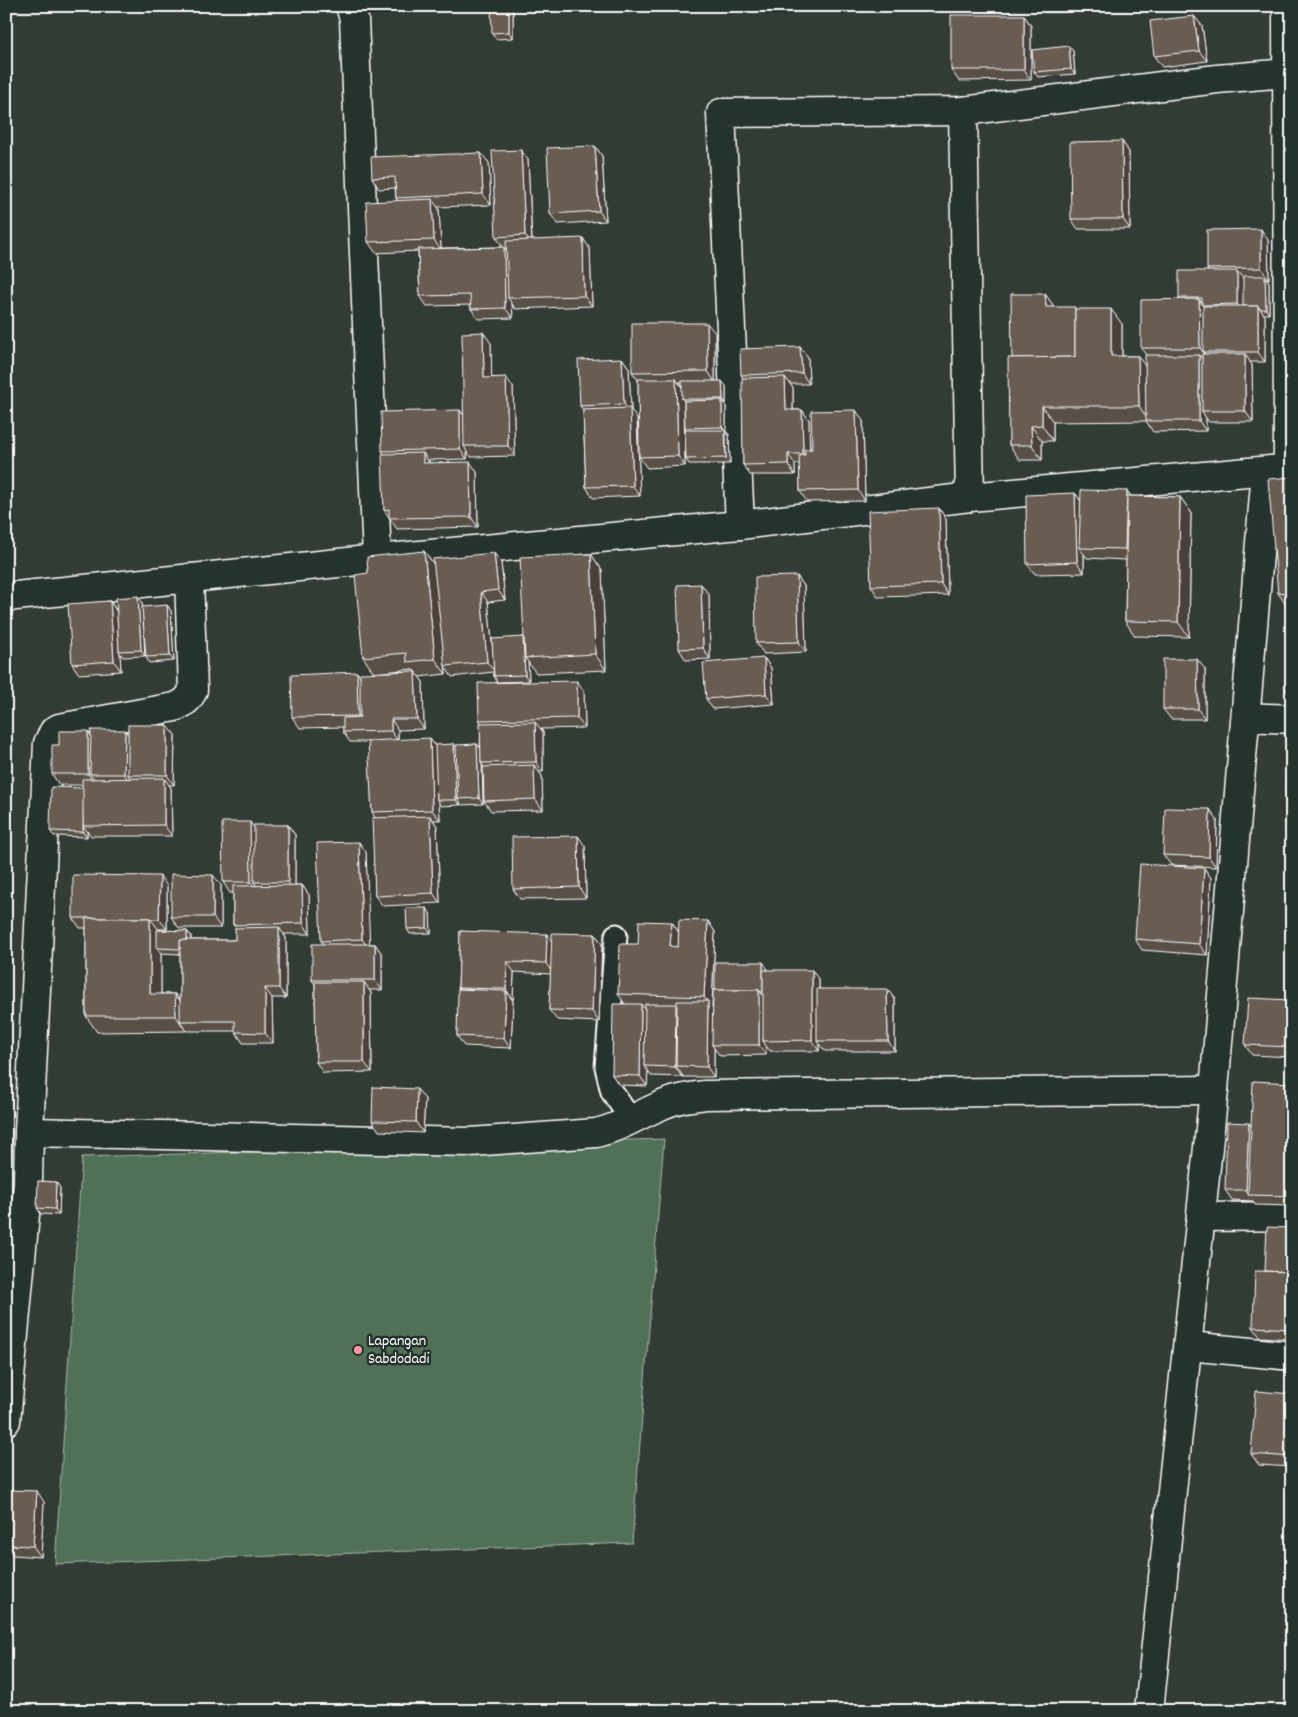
<svg xmlns="http://www.w3.org/2000/svg" width="1298" height="1717" viewBox="0 0 1298 1717" font-family="Dekko,sans-serif">
	<style>
		.green { fill: #517058; stroke: #a8b8ac }
		.lines { fill: none; stroke-linecap: round; stroke-linejoin: round }
		.service-casing { stroke: #fff; stroke-width: 25 }
		.minor-casing { stroke: #fff; stroke-width: 31 }
		.tertiary-casing { stroke: #fff; stroke-width: 31 }
		.service { stroke: #26332d; stroke-width: 21 }
		.minor { stroke: #26332d; stroke-width: 28 }
		.tertiary { stroke: #26332d; stroke-width: 28 }
		.wall { fill: #594f47; stroke: #fff; fill-rule: evenodd }
		.shaded-wall { fill: #48403a; stroke: #fff }
		.building { fill: #675c53; stroke: #fff }
		.poi-dot { fill: #ff9aa2; stroke: #26332d; stroke-width: 2 }
		.labels { text-anchor: middle; dominant-baseline: central; stroke-width: 5; stroke-linejoin: round; paint-order: stroke }
		.poi-label { font-size: 16px; fill: #fff; stroke: #26332d; text-anchor: start }
	</style>
	<rect width="100%" height="100%" fill="#333b35"/>
	<filter id="ink" filterUnits="userSpaceOnUse"><feTurbulence type="fractalNoise" baseFrequency=".02" numOctaves="2"/><feDisplacementMap in="SourceGraphic" scale="10" xChannelSelector="R" yChannelSelector="G"/><feConvolveMatrix kernelMatrix="1 2 1 2 8 2 1 2 1" color-interpolation-filters="sRGB"/></filter>
	<g filter="url(#ink)">
		<polygon class="green" points="664,1139 632,1543 55,1564 82,1157"/>
		<g class="lines">
			<g class="service-casing">
				<polyline id="service" points="616,935 606,1067 612,1092 632,1121"/>
			</g>
			<g class="minor-casing">
				<g id="minor">
					<polyline points="350,6 354,19 377,559"/>
					<polyline points="1287,6 1288,469"/>
					<polyline points="963,111 970,497"/>
					<polyline points="740,525 721,113 963,111 1217,79 1287,73 1292,71"/>
					<polyline points="1246,717 1292,719"/>
					<path d="M 29,1132 L 470,1142 L 596,1133 C 622,1127 636,1116 660,1106 C 674,1099 689,1097 705,1095 L 1214,1090"/>
					<polyline points="1202,1217 1292,1216"/>
					<polyline points="1188,1346 1292,1356"/>
					<path d="M 6,1421 L 28,1182 L 29,1132 L 48,743 L 54,731 L 59,728 L 175,707 C 184,703 189,700 193,690 L 189,578"/>
					<polyline points="1149,1711 1214,1090 1266,471"/>
				</g>
			</g>
			<g class="tertiary-casing">
				<polyline id="tertiary" points="6,597 377,559 740,525 970,497 1292,468"/>
			</g>
			<use href="#service" class="service"/>
			<use href="#minor" class="minor"/>
			<use href="#tertiary" class="tertiary"/>
		</g>
		<g class="wall">
			<polygon points="959,6 984,6 984,7 960,8"/>
			<polygon points="986,6 1024,6 1024,8 987,8"/>
			<polygon points="1041,6 1067,6 1067,12 1045,12"/>
			<polygon points="513,12 513,38 496,39 492,33"/>
			<polygon points="1024,15 1031,26 1031,80 959,81 951,70"/>
			<polygon points="1194,16 1202,26 1207,61 1162,67 1154,56"/>
			<polygon points="1073,51 1075,74 1038,77 1034,72"/>
			<polygon points="1122,141 1129,152 1130,229 1078,229 1071,219"/>
			<polygon points="595,146 602,156 606,221 558,224 550,214"/>
			<polygon points="481,153 489,163 491,205 438,207 439,209 441,248 503,247 496,237 528,160 532,240 590,249 592,306 515,309 512,304 513,318 478,319 471,309 471,305 427,306 420,296 418,251 376,253 368,242 397,200 396,198 395,188 379,189 372,178"/>
			<polygon points="1268,240 1269,279 1267,279 1269,282 1269,314 1263,314 1265,316 1265,362 1250,362 1252,365 1253,422 1209,422 1206,418 1206,431 1153,432 1146,421 1053,422 1053,441 1042,441 1042,460 1020,460 1009,445 1012,358 1045,294 1053,305 1053,307 1075,309 1122,324 1122,356 1138,356 1145,366 1146,355 1141,348 1180,299 1179,298 1208,271 1207,269"/>
			<path d="M 715,333 L 715,381 L 726,386 L 726,404 L 724,404 L 726,406 L 726,431 L 729,435 L 730,464 L 689,464 L 686,459 L 686,430 L 685,428 L 684,401 L 685,466 L 647,468 L 639,457 L 638,380 L 632,372 ZM 679,382 L 682,382 L 682,387 Z"/>
			<polygon points="491,343 491,377 513,387 515,456 471,457 467,452 467,459 428,460 430,463 477,472 478,527 397,529 384,510 384,454 382,451 463,415"/>
			<polygon points="800,347 808,357 809,384 790,384 793,388 793,410 802,410 809,420 810,449 812,449 863,421 865,501 807,502 800,491 800,464 795,464 795,475 750,475 743,465 743,378 741,375"/>
			<polygon points="622,358 629,368 631,410 637,419 640,496 593,498 586,487 583,410 580,406"/>
			<polygon points="1292,477 1292,608 1288,608 1278,593"/>
			<polygon points="1127,491 1131,496 1180,497 1191,512 1189,637 1135,636 1125,621 1126,560 1087,558 1084,554 1084,573 1035,574 1027,564 1075,493 1081,501"/>
			<polygon points="946,519 948,595 878,597 871,586"/>
			<polygon points="424,551 434,564 501,563 505,600 488,602 493,651 523,637 591,554 602,570 606,670 536,673 528,662 529,681 497,682 494,676 493,672 452,677 445,667 446,674 419,677 423,682 424,729 398,730 398,740 435,746 454,744 456,746 477,744 480,748 481,723 479,720 584,691 585,728 541,729 543,732 543,772 539,772 542,776 543,810 491,811 484,801 483,767 482,764 483,804 461,805 460,802 460,805 441,806 439,803 440,820 433,820 437,826 440,903 383,906 375,896 375,818 372,812 369,742 350,742 343,732 343,727 300,728 292,717 360,676 414,671 412,669 374,673 363,657 368,573"/>
			<polygon points="797,576 804,586 806,652 764,654 756,643"/>
			<polygon points="709,595 710,659 686,660 679,649"/>
			<polygon points="110,601 117,611 142,602 145,656 123,657 120,653 121,671 79,674 72,664"/>
			<polygon points="167,605 171,611 174,661 149,663 146,657"/>
			<polygon points="1292,644 1292,699 1286,691"/>
			<polygon points="764,658 771,668 774,704 713,709 706,699"/>
			<polygon points="1205,669 1205,719 1171,719 1163,709"/>
			<polygon points="167,725 175,735 174,785 169,785 171,788 172,836 91,836 87,831 87,837 54,836 50,831 83,788 82,785 59,785 52,774 59,745 91,734 128,735"/>
			<polygon points="1292,749 1292,798 1289,797 1285,792"/>
			<polygon points="1217,820 1216,867 1171,865 1163,855"/>
			<path d="M 288,825 L 295,835 L 295,885 L 302,885 L 309,895 L 310,934 L 284,934 L 286,938 L 286,998 L 272,998 L 273,1043 L 243,1043 L 235,1031 L 187,1031 L 186,1030 L 186,1031 L 97,1032 L 86,1016 L 86,928 L 80,928 L 73,918 L 167,886 L 167,929 L 158,929 L 159,930 L 187,931 L 191,936 L 191,940 L 235,940 L 236,928 L 233,925 L 233,893 L 230,893 L 223,882 L 254,828 ZM 161,953 L 180,954 L 180,1000 L 175,994 L 161,994 Z"/>
			<polygon points="585,846 586,898 520,899 513,889"/>
			<polygon points="366,852 369,944 375,944 382,954 382,990 369,990 371,993 372,1072 323,1073 316,1062 315,984 312,980 323,944 321,941"/>
			<polygon points="1204,868 1211,878 1207,955 1142,950 1135,939"/>
			<polygon points="221,885 221,928 179,928 171,917"/>
			<polygon points="430,913 431,933 410,934 407,929"/>
			<polygon points="708,921 715,932 712,1007 712,1008 715,990 767,968 767,970 819,980 819,989 895,999 895,1051 825,1051 819,1044 819,1051 770,1051 766,1046 766,1055 720,1056 714,1048 714,1077 683,1077 682,1075 682,1077 651,1076 648,1071 647,1086 619,1085 612,1075 625,1004 618,994 638,944 672,922 679,933"/>
			<polygon points="460,931 552,941 595,934 602,944 599,1022 557,1020 549,1010 551,974 514,972 513,1000 512,1000 513,1001 511,1048 464,1046 457,1036 459,989 458,988"/>
			<polygon points="1292,1000 1292,1057 1252,1055 1245,1045"/>
			<polygon points="1292,1083 1292,1206 1255,1205 1253,1201 1232,1200 1225,1190 1249,1123 1251,1126"/>
			<polygon points="425,1099 423,1133 379,1131 372,1121"/>
			<polygon points="56,1182 60,1188 59,1215 41,1214 37,1208"/>
			<polygon points="1288,1228 1292,1233 1291,1272 1292,1272 1292,1339 1260,1337 1253,1327 1265,1271"/>
			<polygon points="1292,1394 1292,1467 1259,1465 1251,1454"/>
			<polygon points="44,1502 41,1557 13,1555 6,1546 6,1533"/>
		</g>
		<g class="shaded-wall">
			<polygon points="1063,6 1067,6 1067,12"/>
			<polygon points="509,7 513,12 513,38 509,32"/>
			<polygon points="1024,15 1031,26 1031,80 1024,70"/>
			<polygon points="1194,16 1202,26 1207,61 1199,51"/>
			<polygon points="1069,46 1073,51 1075,74 1071,69"/>
			<polygon points="1122,141 1129,152 1130,229 1123,219"/>
			<polygon points="595,146 602,156 606,221 599,211"/>
			<polygon points="521,150 528,160 532,245 525,235"/>
			<polygon points="481,153 489,163 491,205 483,194"/>
			<polygon points="432,199 439,209 441,250 434,240"/>
			<polygon points="1261,229 1268,240 1269,279 1261,268"/>
			<polygon points="583,238 590,249 592,306 584,296"/>
			<polygon points="504,247 511,257 508,298 512,304 513,318 505,308"/>
			<polygon points="1237,271 1245,281 1245,314 1237,304"/>
			<polygon points="1265,276 1269,282 1269,314 1266,309"/>
			<polygon points="1045,294 1053,305 1053,318 1046,307"/>
			<polygon points="1199,299 1207,312 1203,352 1207,358 1200,348"/>
			<polygon points="1258,306 1265,316 1265,362 1258,352"/>
			<polygon points="1111,309 1122,324 1122,371 1111,356"/>
			<polygon points="707,323 715,333 715,382 708,371"/>
			<polygon points="483,332 491,343 492,388 484,378"/>
			<polygon points="800,347 808,357 809,384 802,373"/>
			<polygon points="1245,354 1252,365 1253,422 1245,411"/>
			<polygon points="1199,355 1207,365 1202,411 1206,418 1206,431 1199,421"/>
			<polygon points="1138,356 1149,371 1149,421 1139,406"/>
			<polygon points="622,358 629,368 631,410 637,419 640,496 633,486 630,413 624,404"/>
			<polygon points="506,377 513,387 515,456 508,446"/>
			<polygon points="785,377 793,388 793,421 786,410"/>
			<polygon points="676,379 683,389 682,399 684,401 685,466 678,456"/>
			<polygon points="722,381 726,386 726,404 723,399"/>
			<polygon points="722,400 726,406 726,431 729,435 730,464 726,458 726,432 722,427"/>
			<polygon points="1042,406 1053,422 1053,441 1042,425"/>
			<polygon points="460,410 467,420 464,446 467,452 467,459 460,449"/>
			<polygon points="802,410 809,420 810,464 803,454"/>
			<polygon points="856,410 863,421 865,501 858,490"/>
			<polygon points="1031,426 1042,441 1042,460 1032,445"/>
			<polygon points="423,453 430,464 423,463"/>
			<polygon points="788,454 795,464 795,475 788,464"/>
			<polygon points="470,462 477,472 478,527 471,517"/>
			<polygon points="1127,491 1134,501 1132,560 1125,549"/>
			<polygon points="1075,493 1083,504 1079,548 1084,554 1084,573 1077,562"/>
			<polygon points="1180,497 1191,512 1189,637 1178,622"/>
			<polygon points="939,508 946,519 948,595 941,584"/>
			<polygon points="424,551 435,566 446,674 435,659"/>
			<polygon points="494,553 501,563 505,600 498,590"/>
			<polygon points="591,554 602,570 606,670 595,654"/>
			<polygon points="797,576 804,586 806,652 799,642"/>
			<polygon points="701,584 709,595 710,659 703,648"/>
			<polygon points="481,592 488,602 495,672 487,662"/>
			<polygon points="138,596 142,602 145,656 141,650"/>
			<polygon points="110,601 117,612 119,651 120,653 121,671 114,661"/>
			<polygon points="167,605 171,611 174,661 170,656"/>
			<polygon points="523,637 525,658 528,662 529,681 525,675"/>
			<polygon points="764,658 771,668 774,704 766,694"/>
			<polygon points="1197,659 1205,669 1205,719 1198,709"/>
			<polygon points="415,671 423,682 424,729 417,719"/>
			<polygon points="357,672 364,683 366,726 358,716"/>
			<polygon points="577,681 584,691 585,728 577,718"/>
			<polygon points="391,719 398,730 398,741 391,731"/>
			<polygon points="535,722 543,732 543,772 536,762"/>
			<polygon points="167,725 175,735 174,785 167,775"/>
			<polygon points="125,730 132,741 128,775 132,781 132,785 124,774"/>
			<polygon points="88,731 95,742 90,774 96,781 96,785 88,774"/>
			<polygon points="430,738 437,749 437,800 439,803 440,820 432,810"/>
			<polygon points="454,744 458,749 458,799 460,802 460,805 456,800"/>
			<polygon points="477,744 481,749 481,763 482,764 483,804 479,798"/>
			<polygon points="534,765 542,776 543,810 535,799"/>
			<polygon points="164,778 171,788 172,836 164,825"/>
			<polygon points="1210,809 1217,820 1216,867 1209,857"/>
			<polygon points="430,816 437,826 440,903 433,893"/>
			<polygon points="250,822 258,833 254,882 258,888 258,892 251,882"/>
			<polygon points="288,825 295,835 295,892 288,882"/>
			<polygon points="83,826 87,831 87,837 83,832"/>
			<polygon points="578,836 585,846 586,898 579,887"/>
			<polygon points="359,842 366,852 370,950 362,939"/>
			<polygon points="1204,868 1211,878 1207,955 1199,944"/>
			<polygon points="213,875 221,885 221,928 213,917"/>
			<polygon points="160,876 167,886 167,929 159,919"/>
			<polygon points="302,885 309,895 310,934 303,923"/>
			<polygon points="427,908 430,913 431,933 427,928"/>
			<polygon points="150,918 161,933 157,948 161,953 161,1009 150,994"/>
			<polygon points="708,921 715,932 712,1007 715,1012 712,1045 714,1048 714,1077 707,1067 708,1002 704,997"/>
			<polygon points="672,922 679,933 678,957 670,946"/>
			<polygon points="279,927 286,938 286,998 279,988"/>
			<polygon points="187,931 191,936 190,950 187,944"/>
			<polygon points="547,934 554,945 553,974 546,963"/>
			<polygon points="595,934 602,944 599,1022 592,1011"/>
			<polygon points="375,944 382,954 382,990 375,980"/>
			<polygon points="507,962 514,972 513,1000 506,989"/>
			<polygon points="763,962 767,968 767,998 763,992"/>
			<polygon points="812,970 819,980 819,1041 817,1041 819,1044 819,1051 812,1040"/>
			<polygon points="364,982 371,993 372,1072 364,1062"/>
			<polygon points="265,988 272,998 273,1043 265,1033"/>
			<polygon points="887,989 895,999 895,1051 888,1041"/>
			<polygon points="759,990 766,1000 763,1041 766,1046 766,1055 759,1045"/>
			<polygon points="506,991 513,1001 511,1048 504,1038"/>
			<polygon points="175,994 186,1009 180,1021 186,1031 176,1016"/>
			<polygon points="641,1004 649,1015 644,1066 648,1071 647,1086 640,1076"/>
			<polygon points="676,1004 683,1015 676,1066 682,1075 682,1077 675,1067"/>
			<polygon points="6,1051 9,1055 6,1109"/>
			<polygon points="417,1089 425,1099 423,1133 416,1122"/>
			<polygon points="1249,1123 1257,1134 1249,1195 1246,1190"/>
			<polygon points="56,1182 60,1188 59,1215 55,1209"/>
			<polygon points="1288,1228 1292,1233 1290,1281 1287,1275"/>
			<polygon points="37,1491 44,1502 41,1557 33,1546"/>
		</g>
		<g class="building">
			<polygon points="491,7 509,7 509,32 492,33"/>
			<rect x="951" y="15" width="73" height="55"/>
			<polygon points="1194,16 1199,51 1154,56 1150,21"/>
			<polygon points="1069,46 1071,69 1034,72 1032,50"/>
			<polygon points="1122,141 1123,219 1071,219 1070,142"/>
			<polygon points="595,146 599,211 550,214 547,148"/>
			<polygon points="521,150 525,235 496,237 492,151"/>
			<polygon points="481,153 483,194 396,198 395,177 372,178 371,157"/>
			<polygon points="432,199 434,240 368,242 366,202"/>
			<polygon points="1261,229 1261,268 1207,269 1207,230"/>
			<polygon points="583,238 584,296 508,298 506,241"/>
			<polygon points="504,247 505,308 471,309 470,295 420,296 418,249"/>
			<polygon points="1179,271 1237,271 1237,304 1202,305 1202,298 1179,298"/>
			<polygon points="1243,276 1265,276 1266,309 1260,309 1258,306 1243,306"/>
			<polygon points="1011,294 1045,294 1046,307 1075,307 1075,357 1012,358"/>
			<polygon points="1199,299 1200,348 1141,348 1141,300"/>
			<rect x="1203" y="306" width="55" height="46"/>
			<polygon points="1075,309 1111,309 1111,356 1138,356 1139,406 1042,406 1042,425 1031,426 1032,445 1009,445 1008,358 1075,357"/>
			<polygon points="632,323 707,323 708,371 632,372"/>
			<polygon points="483,332 484,378 506,377 508,446 464,446 462,333"/>
			<polygon points="800,347 802,373 741,375 740,349"/>
			<rect x="1202" y="354" width="43" height="57"/>
			<polygon points="1145,355 1199,355 1199,421 1146,421"/>
			<polygon points="622,358 624,404 580,406 578,360"/>
			<polygon points="785,377 786,410 802,410 803,454 788,454 788,464 743,465 742,378"/>
			<polygon points="638,379 676,379 678,456 639,457"/>
			<polygon points="682,381 722,381 723,399 682,399"/>
			<polygon points="722,400 722,427 685,428 684,401"/>
			<polygon points="630,408 633,486 586,487 583,410"/>
			<polygon points="460,410 460,449 382,451 381,412"/>
			<polygon points="856,410 858,490 800,491 799,456 805,455 805,449 812,449 811,411"/>
			<polygon points="685,430 725,430 726,458 686,459"/>
			<polygon points="423,453 423,463 470,462 471,517 389,518 389,509 384,510 382,454"/>
			<polygon points="1292,477 1292,592 1278,593 1268,479"/>
			<polygon points="1081,490 1127,491 1125,549 1079,548"/>
			<polygon points="1075,493 1077,562 1027,564 1026,495"/>
			<polygon points="1127,496 1180,497 1178,622 1125,621"/>
			<polygon points="939,508 941,584 871,586 868,511"/>
			<polygon points="424,551 435,659 407,662 406,653 363,657 355,575 368,573 367,557"/>
			<polygon points="494,553 498,590 481,592 487,662 445,666 433,559"/>
			<polygon points="591,554 595,654 525,658 520,557"/>
			<polygon points="797,576 799,642 756,643 755,577"/>
			<polygon points="701,584 703,648 679,649 677,585"/>
			<polygon points="138,596 141,650 119,651 116,598"/>
			<polygon points="110,601 114,661 72,664 68,604"/>
			<polygon points="167,605 170,656 146,657 142,607"/>
			<polygon points="523,637 525,675 494,676 492,639"/>
			<polygon points="1287,644 1292,644 1292,691 1286,691"/>
			<polygon points="764,658 766,694 706,699 703,663"/>
			<polygon points="1163,659 1197,659 1198,709 1163,709"/>
			<polygon points="415,671 417,719 391,719 391,731 343,732 343,718 360,717 360,673"/>
			<polygon points="357,672 358,716 292,717 291,675"/>
			<polygon points="577,681 577,718 479,720 478,683"/>
			<polygon points="535,722 536,762 481,763 480,723"/>
			<rect x="128" y="725" width="39" height="50"/>
			<polygon points="91,730 125,730 124,774 90,774"/>
			<polygon points="59,731 88,731 88,774 52,774 52,745 59,745"/>
			<polygon points="430,738 432,810 372,812 368,741"/>
			<polygon points="454,744 456,800 437,800 435,745"/>
			<polygon points="477,744 479,798 458,799 456,745"/>
			<polygon points="1287,749 1292,749 1292,792 1285,792"/>
			<polygon points="534,765 535,799 484,801 483,767"/>
			<polygon points="164,778 164,825 83,826 82,779"/>
			<polygon points="51,787 83,788 83,832 50,831"/>
			<polygon points="1165,808 1210,809 1209,857 1163,855"/>
			<polygon points="430,816 433,893 375,896 372,818"/>
			<polygon points="222,822 250,822 251,882 223,882"/>
			<rect x="254" y="825" width="34" height="57"/>
			<polygon points="578,836 579,887 513,889 512,837"/>
			<polygon points="359,842 362,939 321,941 317,843"/>
			<polygon points="1140,864 1204,868 1199,944 1135,939"/>
			<polygon points="171,874 213,875 213,917 171,917"/>
			<polygon points="73,875 160,876 159,919 150,919 150,918 73,918"/>
			<polygon points="302,885 303,923 233,925 233,886"/>
			<polygon points="406,908 427,908 427,928 407,929"/>
			<polygon points="86,918 150,918 150,994 175,994 176,1016 86,1016"/>
			<polygon points="679,920 708,921 704,997 618,994 620,944 638,944 639,921 672,922 670,946 678,947"/>
			<polygon points="279,927 279,988 265,988 265,1033 235,1032 235,1021 180,1021 180,940 235,940 235,928"/>
			<polygon points="157,930 187,931 187,940 180,940 180,949 157,948"/>
			<polygon points="460,931 547,934 546,963 507,962 506,989 458,988"/>
			<polygon points="552,933 595,934 592,1011 549,1010"/>
			<rect x="312" y="944" width="63" height="36"/>
			<polygon points="715,962 763,962 763,992 761,992 759,990 715,990"/>
			<polygon points="763,970 812,970 812,1040 763,1041"/>
			<polygon points="315,982 364,982 364,1062 316,1062"/>
			<polygon points="458,989 506,991 504,1038 457,1036"/>
			<polygon points="817,989 887,989 888,1041 817,1041"/>
			<polygon points="713,990 759,990 759,1045 712,1045"/>
			<polygon points="1248,998 1292,1000 1292,1047 1245,1045"/>
			<polygon points="677,1001 708,1001 707,1067 676,1066"/>
			<polygon points="613,1004 641,1004 640,1076 612,1075"/>
			<polygon points="645,1004 676,1004 675,1067 644,1066"/>
			<polygon points="1253,1081 1292,1083 1292,1196 1248,1195"/>
			<polygon points="373,1087 417,1089 416,1122 372,1121"/>
			<polygon points="1227,1122 1249,1123 1246,1190 1225,1190"/>
			<polygon points="38,1181 56,1182 55,1209 37,1208"/>
			<polygon points="1267,1227 1288,1228 1287,1272 1265,1271"/>
			<polygon points="1255,1271 1292,1272 1292,1329 1253,1327"/>
			<polygon points="1256,1391 1292,1394 1292,1457 1251,1454"/>
			<polygon points="9,1490 37,1491 33,1546 6,1545"/>
		</g>
	</g>
	<circle class="poi-dot" cx="358" cy="1350" r="5"/>
	<g class="labels">
		<g class="poi-label">
			<text x="368" y="1341">Lapangan<tspan x="368" dy="18">Sabdodadi</tspan></text>
		</g>
	</g>
	<rect width="1298" height="1717" fill="none" stroke="#26332d" stroke-width="25"/>
	<rect x="12" y="12" width="1273" height="1692" fill="none" stroke="#fff" stroke-width="2" filter="url(#ink)"/>
</svg>
